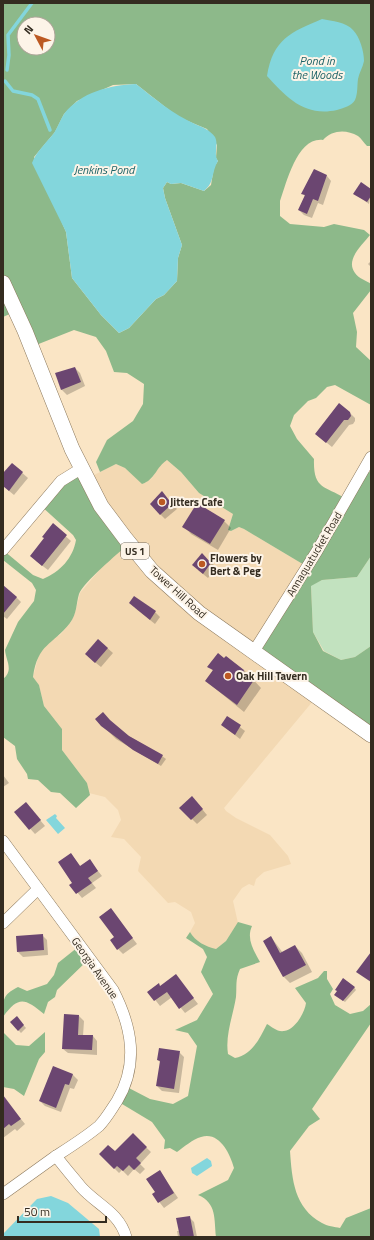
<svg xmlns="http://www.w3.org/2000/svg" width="374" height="1240" viewBox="0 0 374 1240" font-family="'Titillium Web',sans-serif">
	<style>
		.built { fill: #f3d9b3 }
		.green { fill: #c2e2bf }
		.forest { fill: #8db98a; fill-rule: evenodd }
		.water { fill: #83d6dc }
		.shadow { fill: #0003 }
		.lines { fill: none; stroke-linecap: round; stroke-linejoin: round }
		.stream { stroke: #83d6dc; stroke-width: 3.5 }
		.building { fill: #6b4671 }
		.minor-casing { stroke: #8d7a5e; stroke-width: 12 }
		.major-casing { stroke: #8d7a5e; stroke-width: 16 }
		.minor { stroke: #fff; stroke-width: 11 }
		.major { stroke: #fff; stroke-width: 15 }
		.poi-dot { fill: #bc5922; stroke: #fdf4e8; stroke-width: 1.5 }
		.labels { text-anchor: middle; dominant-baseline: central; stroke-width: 4; stroke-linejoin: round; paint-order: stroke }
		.shield { fill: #fdf4e8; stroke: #70685c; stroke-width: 1 }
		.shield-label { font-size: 10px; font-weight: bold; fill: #342c20 }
		.poi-label { font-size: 11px; font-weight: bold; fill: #342c20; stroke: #fdf4e8; text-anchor: start }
		.street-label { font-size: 11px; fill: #342c20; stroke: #fdf4e8 }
		.water-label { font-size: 12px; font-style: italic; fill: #1e6367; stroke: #fdf4e8 }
	</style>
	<rect width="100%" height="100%" fill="#fae5c5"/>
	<polygon class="built" points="167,460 181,472 199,493 233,514 228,530 231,531 239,527 244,529 306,566 313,701 224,808 226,811 236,818 270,835 288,856 291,864 264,872 256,879 254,886 249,884 242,888 233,901 238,923 226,941 216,949 207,948 192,936 190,932 195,923 191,912 175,902 168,903 138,871 141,857 124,839 111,837 121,820 118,810 105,797 89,793 87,783 62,750 62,729 44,706 39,685 33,677 39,654 55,637 60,635 71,622 75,613 80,593 107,561 129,544 90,477 116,464 125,468 143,484 152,478 160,465"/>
	<polygon class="green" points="371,556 371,646 355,657 341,660 324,651 313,632 311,585 322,580 357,577"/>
	<g class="forest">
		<path d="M 3,3 L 371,3 L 371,146 L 367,146 C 364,143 361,138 358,136 C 346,129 332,130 323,140 C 297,137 287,182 280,201 L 280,216 L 290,224 L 324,227 L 334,224 L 364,230 L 370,235 C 362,245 345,260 355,273 C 358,278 367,281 371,284 L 371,290 L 353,313 L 357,332 L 356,347 L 371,361 L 371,405 L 335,385 L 327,387 L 316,398 L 308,401 L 294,415 L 290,426 L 297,439 L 314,459 C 313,489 324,486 345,498 L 365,469 L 371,473 L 371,556 L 357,577 L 322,580 L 311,586 L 313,632 L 323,651 L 341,660 L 355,657 L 371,646 L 371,735 L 255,652 L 306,566 L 244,529 L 239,527 L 231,531 L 228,530 L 233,514 L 199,493 L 181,472 L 167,460 C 156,467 155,480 142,484 L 125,468 L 116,464 L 100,472 L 96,462 L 107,440 L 133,421 L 143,404 L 144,384 L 127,373 L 114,372 L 106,351 L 96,337 L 74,330 L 31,347 L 14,312 L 3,317 ZM 24,24 L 48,24 L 48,48 L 24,48 ZM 136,84 L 178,117 L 207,129 L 217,145 L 216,158 L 218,161 L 214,167 L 211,185 L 204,191 L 181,183 L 171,184 L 167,182 L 163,188 L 165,198 L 182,245 L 178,258 L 177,281 L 164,295 L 156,299 L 129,328 L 119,333 L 101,315 L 72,278 L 66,232 L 34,157 L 55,132 L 64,114 L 77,101 L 113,85 Z"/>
		<path d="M 79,468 L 129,544 C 118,553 83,583 79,594 C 76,604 77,614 70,623 C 52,646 38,643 33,677 L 39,685 L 44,706 L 62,729 L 62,750 L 87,783 L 90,795 L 76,808 L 60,793 L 51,792 L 38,780 L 28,779 L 27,774 L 17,759 L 15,746 L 3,737 L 3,679 C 14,670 6,661 5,650 L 18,622 L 34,601 L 36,590 L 32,583 L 3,560 L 3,550 L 33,575 L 43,579 C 60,572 73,558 76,540 L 73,535 L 40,505 Z"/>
		<path d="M 238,922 L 252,926 C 246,939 254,951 260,962 L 240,969 C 235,980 237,986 236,997 C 233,1016 225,1035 228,1054 L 235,1058 C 252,1055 260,1038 267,1024 C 272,1027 277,1032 284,1031 C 295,1030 305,1012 306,1003 L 295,988 L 318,978 L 324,971 L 327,971 L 327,979 L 333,989 L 330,994 L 335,1005 L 350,1014 L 363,1011 L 371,1004 L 371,1023 L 312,1109 L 320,1119 L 309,1126 L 290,1151 C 292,1179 294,1208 322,1223 C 327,1226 335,1227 340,1228 L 346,1218 L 371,1208 L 371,1237 L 216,1237 C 214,1219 217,1203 198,1195 L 228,1180 L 234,1168 C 230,1153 219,1131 201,1137 C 193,1139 184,1147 177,1152 L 170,1148 L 164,1149 L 165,1140 L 152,1122 L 117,1101 L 125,1086 L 150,1099 L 173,1104 L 188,1096 L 197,1046 L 188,1033 L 175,1030 L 197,1020 L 213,994 L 201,972 L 207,957 L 203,949 L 186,938 L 190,932 C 195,941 206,947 216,949 L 226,941 Z"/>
		<path d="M 78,947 L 88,960 L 57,990 L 55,997 L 48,1002 L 44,1014 C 25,999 19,995 3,1017 C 3,1000 2,995 18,987 L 27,991 L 47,984 L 54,975 L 58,963 Z"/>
		<polygon points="3,1032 16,1045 29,1046 45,1032 45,1052 39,1059 24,1096 14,1089 3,1087"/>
	</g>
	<g class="water">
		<path d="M 322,19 C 332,21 346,22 353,30 C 360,37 364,52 364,61 C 363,67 359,73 358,79 C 357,86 358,93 355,100 C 352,106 343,108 337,110 C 305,117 287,98 267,76 C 273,39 291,32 322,19 Z"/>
		<path d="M 136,84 C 155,99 173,114 195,124 C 202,127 210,130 215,137 C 219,145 213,154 218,161 C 211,173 215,182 204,191 L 181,183 L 171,184 L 167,182 L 163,188 L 165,198 L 182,245 L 178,258 L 177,281 L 164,295 L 156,299 L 129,328 L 119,333 L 101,315 L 72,278 L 66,232 L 32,163 C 36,152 46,143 54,133 C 58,127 60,120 64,114 C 81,92 110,85 136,84 Z"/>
		<polygon points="55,814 57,816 56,818 65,828 58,834 46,820"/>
		<polygon points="207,1158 211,1161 212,1166 197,1176 192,1173 191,1168"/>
		<polygon points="51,1196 68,1203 99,1229 100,1237 3,1237 3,1234 37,1199"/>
	</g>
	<g class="shadow">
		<polygon points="327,176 331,181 323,205 318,203 312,218 304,215 299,210 305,196 302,193"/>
		<polygon points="371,190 369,204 355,194"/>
		<polygon points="371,261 371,267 368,264"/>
		<polygon points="75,368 80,373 85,386 67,395 62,390 56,374"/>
		<polygon points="350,413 355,418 355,421 353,424 349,425 332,447 316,434"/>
		<polygon points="12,464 28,478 14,495 3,486 3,475"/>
		<polygon points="162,493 177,509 165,519 160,514 154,500"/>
		<polygon points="224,521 231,528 218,550 191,534 184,526"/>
		<polygon points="53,525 71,541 48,570 36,561"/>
		<polygon points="202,555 214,565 214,570 208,578 198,570"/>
		<polygon points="3,593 16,597 21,602 7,619 3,616"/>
		<polygon points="135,608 155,612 160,617 155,624"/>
		<polygon points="98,640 113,653 101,667 91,659"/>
		<polygon points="209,666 244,670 261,688 244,712 206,681 213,671"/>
		<polygon points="228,718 245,731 240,739 222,725"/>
		<polygon points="96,719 119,730 162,756 166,759 161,766 116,739"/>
		<polygon points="3,775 9,783 3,787"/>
		<polygon points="26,803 45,826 35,834 15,812"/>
		<polygon points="197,803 207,815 197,824 181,808"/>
		<polygon points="71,854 81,867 90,861 102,876 92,883 96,888 82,898 71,885 73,883"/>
		<polygon points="111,910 137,944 123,954 118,949"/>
		<polygon points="42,935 47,940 48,955 23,957 18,952"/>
		<polygon points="271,937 283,953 295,946 302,953 312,972 290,983 284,977 264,941"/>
		<polygon points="176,976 198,1004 185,1013 172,997 160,1006 149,992 161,987"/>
		<polygon points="354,987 356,990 345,1002 338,997"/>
		<polygon points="79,1016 84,1021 83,1036 93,1036 97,1041 97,1055 68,1053 63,1049"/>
		<polygon points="17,1018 26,1028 21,1033 11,1022"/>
		<polygon points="179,1052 184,1057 179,1093 162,1091 157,1086 161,1063 158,1060"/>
		<polygon points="54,1067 73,1075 78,1080 74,1089 70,1088 61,1112 45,1106 40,1101"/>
		<polygon points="7,1102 25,1124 17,1131 15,1129 3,1138 3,1105"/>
		<polygon points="133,1135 151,1152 140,1164 145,1169 140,1174 134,1169 128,1176 122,1170 119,1173 100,1154 115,1153"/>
		<polygon points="160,1171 178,1198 164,1208 153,1194 156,1192"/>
		<polygon points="189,1217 194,1222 197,1237 178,1237 177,1231 179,1231"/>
	</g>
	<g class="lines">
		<g class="stream">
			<polyline points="7,70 9,55 8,35 32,3"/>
			<polyline points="5,81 13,91 32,95 38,99 50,130"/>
		</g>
	</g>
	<g class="building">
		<polygon points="314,169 327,175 318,201 313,199 307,214 298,210 305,195 301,194"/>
		<polygon points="361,182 371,189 371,196 367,202 353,194"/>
		<polygon points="75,367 81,382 61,390 55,373"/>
		<polygon points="339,403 350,412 351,416 348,420 344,420 326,443 315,434"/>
		<polygon points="12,463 23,472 9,491 3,486 3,473"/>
		<polygon points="162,491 172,504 160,515 150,504"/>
		<polygon points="197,503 225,520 210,544 182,527"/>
		<polygon points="53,523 67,535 42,566 30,556 44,538 42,537"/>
		<polygon points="202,553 211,563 203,574 192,565"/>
		<polygon points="3,585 17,597 3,614"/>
		<polygon points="134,596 156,611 150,620 129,603"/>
		<polygon points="98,639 108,648 95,663 85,654"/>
		<polygon points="218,653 224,658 226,656 244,670 243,672 254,680 237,705 205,681 213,670 207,667"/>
		<polygon points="103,712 110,720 129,736 163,755 158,764 133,750 101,726 95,719"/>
		<polygon points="227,716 241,725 235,735 221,725"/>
		<polygon points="192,796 203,809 191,820 179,808"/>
		<polygon points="26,802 41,820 29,830 14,812"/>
		<polygon points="71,853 80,866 90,859 98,871 88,878 92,883 76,894 69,885 72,883 58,862"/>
		<polygon points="111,908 133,938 117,950 110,940 114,937 99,917"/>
		<polygon points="43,934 44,950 17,952 16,936"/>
		<polygon points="271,936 280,953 295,945 306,965 283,977 263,941"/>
		<polygon points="371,952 371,982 356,972"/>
		<polygon points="176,974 194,998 179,1009 167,992 154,1001 147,992 159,983 160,986"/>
		<polygon points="343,978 355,987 343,1001 334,995 337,991 335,990"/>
		<polygon points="64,1014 79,1015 78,1035 93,1035 92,1050 62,1049"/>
		<polygon points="17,1016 24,1025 18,1031 10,1022"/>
		<polygon points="159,1048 180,1051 174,1089 156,1086 160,1061 157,1060"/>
		<polygon points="53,1066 73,1074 69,1085 65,1084 56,1108 39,1101"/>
		<polygon points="3,1095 21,1119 11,1126 9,1124 3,1129"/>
		<polygon points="133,1133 147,1147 136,1158 141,1163 134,1170 129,1165 123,1171 117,1166 114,1169 99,1154 108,1145 115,1151"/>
		<polygon points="160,1170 174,1193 158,1203 152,1194 155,1192 146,1179"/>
		<polygon points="190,1216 194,1237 180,1237 176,1218"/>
	</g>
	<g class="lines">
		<g class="minor-casing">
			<g id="minor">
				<polyline points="3,550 61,481 82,468"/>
				<polyline points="254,651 317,551 371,457"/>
				<path d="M 3,841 L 113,990 C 132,1027 139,1064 117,1101 C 111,1110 106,1119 99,1126 C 86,1137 70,1147 56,1156"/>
				<polyline points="3,923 38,889"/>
				<path d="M 3,1194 L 56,1156 C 64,1167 73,1177 81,1187 C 97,1205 119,1212 126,1237"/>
			</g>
		</g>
		<g class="major-casing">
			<polyline id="major" points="3,283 25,331 72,449 101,506 125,538 152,571 199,613 371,735"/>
		</g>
		<use href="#minor" class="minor"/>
		<use href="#major" class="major"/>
	</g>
	<g class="poi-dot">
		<circle cx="162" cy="502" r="4"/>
		<circle cx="202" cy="564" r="4"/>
		<circle cx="228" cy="676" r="4"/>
	</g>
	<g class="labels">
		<rect class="shield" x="121" y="543" width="28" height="16" rx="3"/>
		<g class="shield-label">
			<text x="135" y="551">US 1</text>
		</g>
		<g class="poi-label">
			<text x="170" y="502">Jitters Cafe</text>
			<text x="210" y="558">Flowers by<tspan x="210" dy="13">Bert &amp; Peg</tspan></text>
			<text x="236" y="676">Oak Hill Tavern</text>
		</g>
		<g class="street-label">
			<text transform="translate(314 554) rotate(-59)">Annaquatucket Road</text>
			<text transform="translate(178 592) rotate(42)">Tower Hill Road</text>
			<text transform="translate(95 968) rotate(55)">Georgia Avenue</text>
		</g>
		<g class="water-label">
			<text x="317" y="60">Pond in<tspan x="317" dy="14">the Woods</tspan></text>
			<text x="104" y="169">Jenkins Pond</text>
		</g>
	</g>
	<rect width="374" height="1240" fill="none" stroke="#342c20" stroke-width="8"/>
	<g transform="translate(36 36) rotate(311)"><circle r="19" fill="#fdf4e8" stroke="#ada498"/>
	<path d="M0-3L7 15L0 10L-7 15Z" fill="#bc5922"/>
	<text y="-6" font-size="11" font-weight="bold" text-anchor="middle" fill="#342c20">N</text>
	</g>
	<path d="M18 1216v6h88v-6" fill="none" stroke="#342c20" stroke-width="2"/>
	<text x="24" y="1216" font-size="12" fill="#342c20" stroke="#fdf4e8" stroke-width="3" paint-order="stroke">50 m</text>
</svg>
